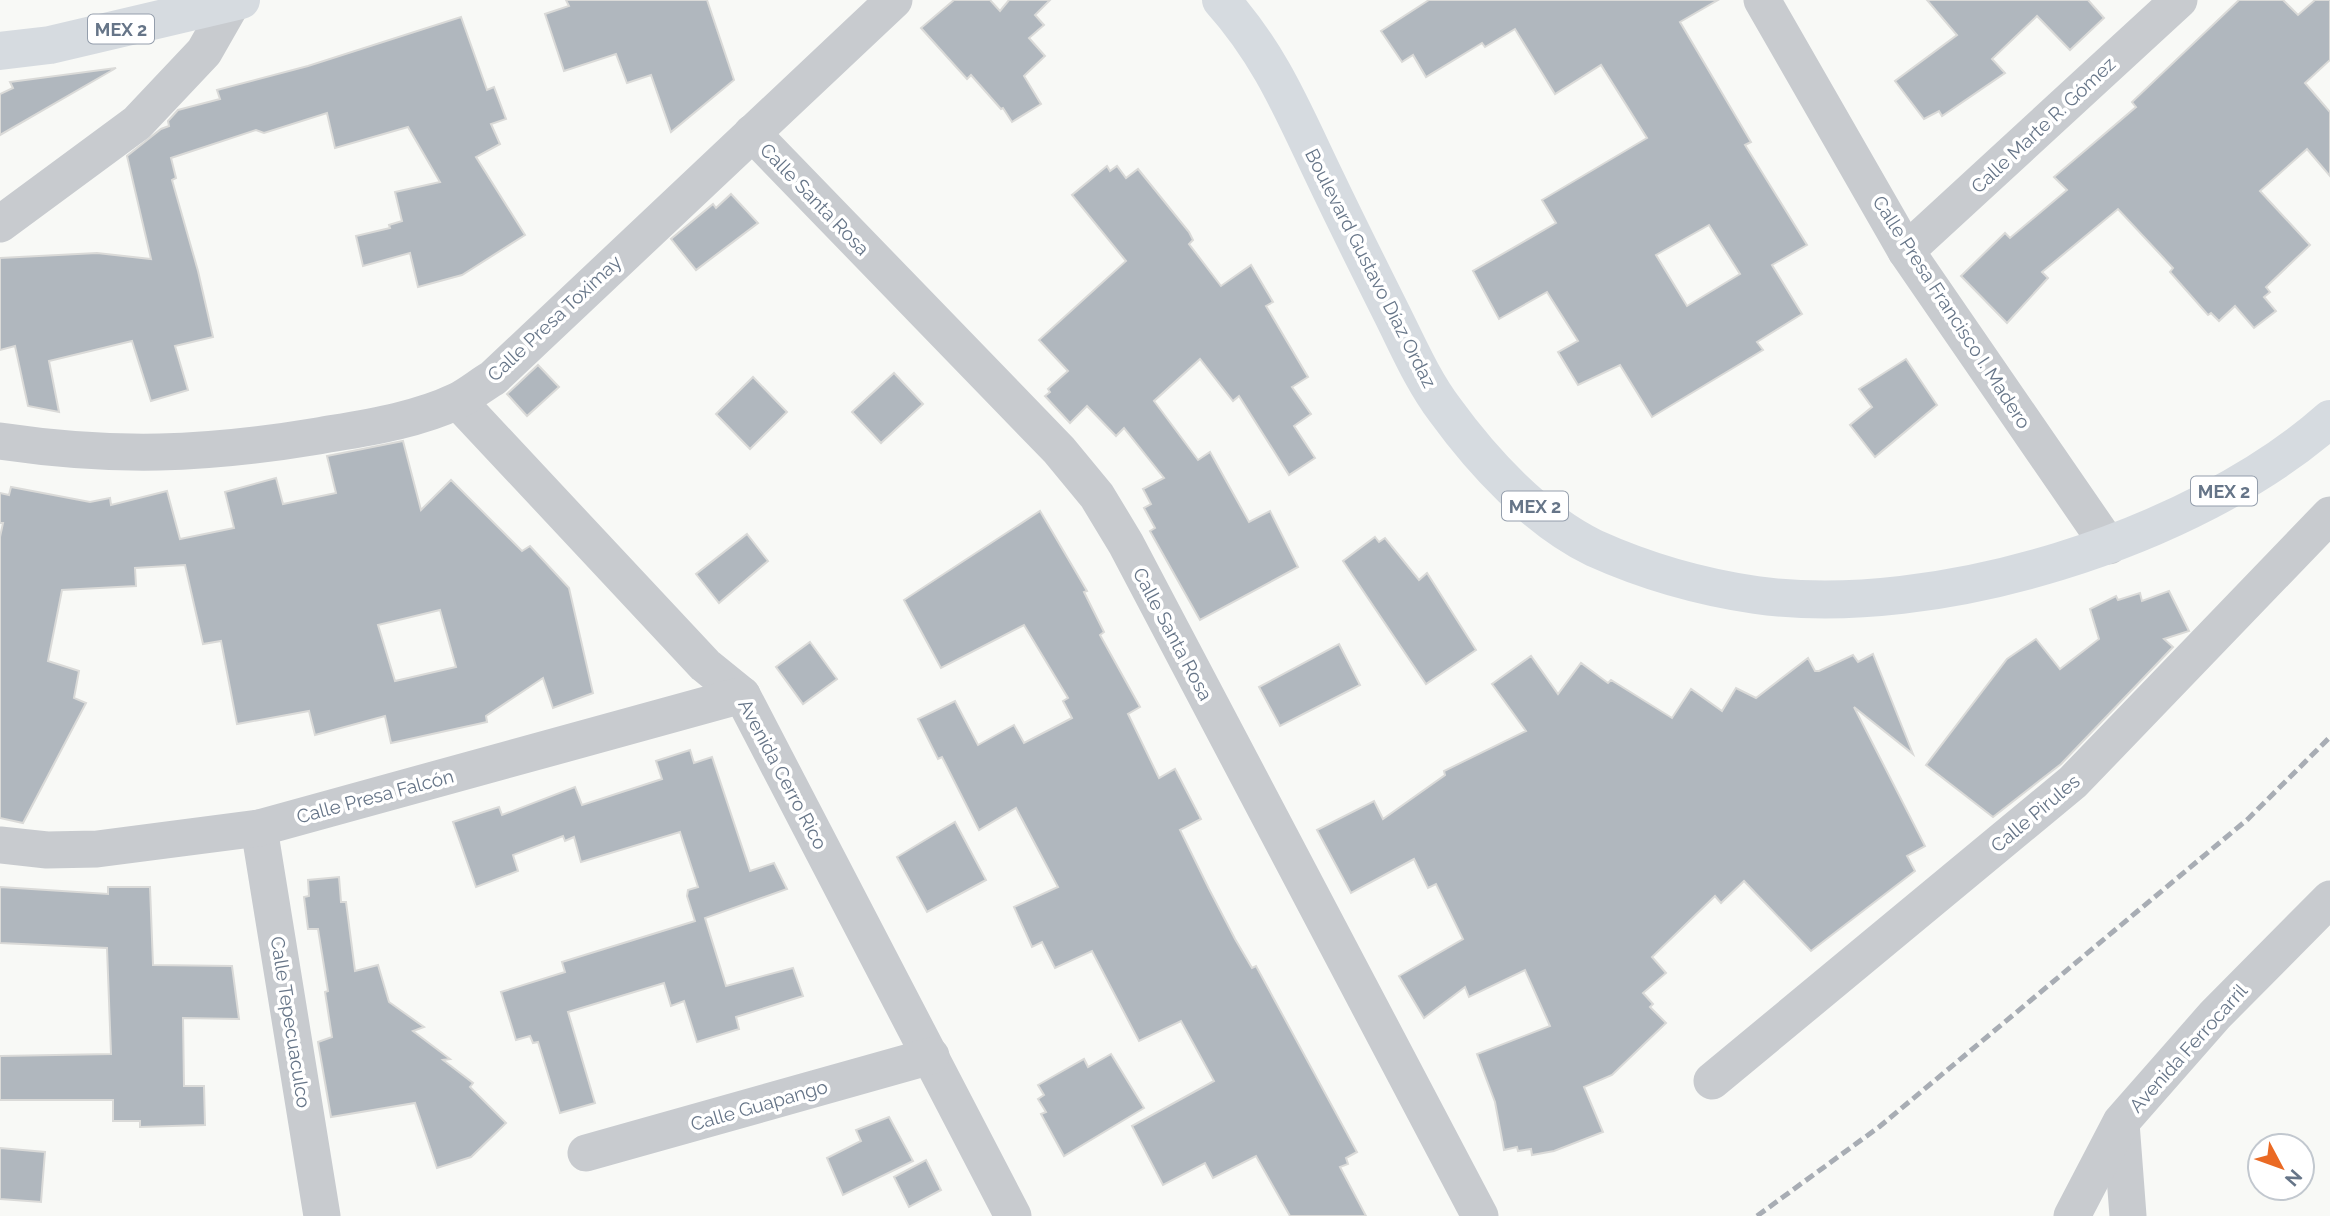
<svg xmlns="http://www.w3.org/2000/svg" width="2330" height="1216" viewBox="0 0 2330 1216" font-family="Raleway,sans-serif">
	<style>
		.building { fill: #b0b7be; stroke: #dadad8; stroke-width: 2; fill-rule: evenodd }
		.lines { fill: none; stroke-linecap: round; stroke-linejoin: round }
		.minor { stroke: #c8cbcf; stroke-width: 37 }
		.primary { stroke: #d6dbe0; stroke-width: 38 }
		.rail { stroke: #a8adb4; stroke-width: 5; stroke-dasharray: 10 5; stroke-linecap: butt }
		.labels { text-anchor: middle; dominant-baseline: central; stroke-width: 7; stroke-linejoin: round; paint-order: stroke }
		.shield { fill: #fff; stroke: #949eac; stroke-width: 2 }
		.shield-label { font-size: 18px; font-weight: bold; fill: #667588 }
		.street-label { font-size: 19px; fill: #667588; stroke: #fff }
	</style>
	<rect width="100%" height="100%" fill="#f8f9f6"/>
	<g class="building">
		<polygon points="566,0 707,0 734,80 671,132 651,75 627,83 616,54 564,71 545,14 569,6"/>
		<polygon points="954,0 990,0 1000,11 1009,0 1050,0 1035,15 1044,25 1029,38 1045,56 1024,76 1041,104 1012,122 1003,108 1001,109 971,75 967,79 921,28"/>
		<path d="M 1429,0 L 1718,0 L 1680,22 L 1751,142 L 1745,145 L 1807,245 L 1772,265 L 1802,314 L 1757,342 L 1763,350 L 1652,417 L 1620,365 L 1578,385 L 1558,352 L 1578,341 L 1547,292 L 1499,319 L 1473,271 L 1556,223 L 1542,200 L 1647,138 L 1601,65 L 1555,94 L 1515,29 L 1485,47 L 1482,43 L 1426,77 L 1413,55 L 1402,62 L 1381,31 ZM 1709,225 L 1740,274 L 1687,306 L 1656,255 Z"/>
		<polygon points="1927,0 2088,0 2104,18 2070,50 2037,16 1992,59 2005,73 1942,116 1939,111 1924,119 1895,81 1957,35"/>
		<polygon points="2239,0 2283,0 2298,15 2315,0 2330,0 2330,60 2305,83 2330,112 2330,176 2307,149 2260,191 2310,245 2266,287 2270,292 2264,297 2276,311 2254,328 2235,306 2219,321 2211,313 2208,315 2170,272 2173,268 2118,209 2042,272 2048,278 2007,323 1961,276 2005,233 2010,238 2067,190 2054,177 2136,107 2132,102"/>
		<polygon points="461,17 487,90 494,87 506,119 491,124 500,144 476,157 525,235 462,275 418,287 410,253 363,266 356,236 390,228 389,225 402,221 395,192 440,182 408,127 335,148 327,113 264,133 256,130 171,158 176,178 172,180 198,271 213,337 175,346 188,390 151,401 132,341 49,361 59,412 28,406 15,346 0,350 0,258 97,253 151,259 127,156 161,129 169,126 168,121 178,110 220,99 217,90 308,66"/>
		<polygon points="116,68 0,135 0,94 13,88 10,82"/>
		<polygon points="1107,166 1110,171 1117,166 1126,178 1138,169 1189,232 1193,240 1189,244 1221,286 1251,265 1273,302 1266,306 1308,377 1292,387 1311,414 1294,426 1315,458 1289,475 1239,396 1233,401 1200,359 1154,401 1198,460 1210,452 1249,522 1270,511 1298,567 1200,620 1150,531 1155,528 1144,508 1151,504 1143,489 1164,478 1124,428 1116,436 1087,406 1070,423 1045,396 1050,392 1048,389 1068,371 1039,340 1126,261 1072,195"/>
		<polygon points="731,194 758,223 696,270 671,239 713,204 716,208"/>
		<polygon points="1906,359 1937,405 1875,457 1850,425 1872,407 1859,389"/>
		<polygon points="538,365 559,387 527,416 507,394"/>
		<polygon points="894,373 923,404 881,443 852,412"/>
		<polygon points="753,377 787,412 750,449 716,414"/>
		<path d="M 403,441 L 421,510 L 451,480 L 522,551 L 530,546 L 569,588 L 593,693 L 553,708 L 543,678 L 486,716 L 487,722 L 391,743 L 385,716 L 315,735 L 309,711 L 237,724 L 221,641 L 203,644 L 185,565 L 135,568 L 136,586 L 62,590 L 48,661 L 79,671 L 74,698 L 86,703 L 23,823 L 0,818 L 0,537 L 3,523 L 0,523 L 0,493 L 9,495 L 11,487 L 90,502 L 110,498 L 111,505 L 167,491 L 180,539 L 234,528 L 225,492 L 276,478 L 283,504 L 336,493 L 327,456 ZM 440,610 L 456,667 L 395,681 L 378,625 Z"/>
		<polygon points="1040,511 1087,591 1084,592 1104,632 1100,635 1140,707 1128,714 1159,778 1175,769 1201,819 1180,830 1209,889 1235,939 1252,968 1256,966 1357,1152 1346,1158 1348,1164 1340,1167 1366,1216 1290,1216 1256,1156 1213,1178 1205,1163 1163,1185 1132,1126 1214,1081 1181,1021 1139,1041 1092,951 1055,968 1042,942 1032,947 1014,907 1058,887 1016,808 979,830 942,757 938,759 918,719 955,701 978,745 1014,725 1024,743 1072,718 1063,701 1068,698 1024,625 941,668 904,600"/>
		<polygon points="747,534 768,561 719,603 696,574"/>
		<polygon points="1375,537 1379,542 1385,538 1419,580 1427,573 1476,650 1426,684 1343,561"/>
		<polygon points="2169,591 2189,631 2164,639 2173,647 2061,764 1993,817 1926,765 2007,659 2036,639 2060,669 2099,639 2090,609 2116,596 2118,600 2140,593 2142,601"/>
		<polygon points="810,642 837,679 803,704 776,667"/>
		<polygon points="1339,644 1360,685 1280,726 1259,687"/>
		<polygon points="1873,654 1913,754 1854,707 1925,846 1907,856 1915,871 1811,951 1744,881 1721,903 1715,896 1652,957 1666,973 1643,993 1653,1004 1650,1007 1666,1023 1612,1075 1584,1087 1603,1132 1554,1151 1532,1155 1531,1149 1518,1151 1517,1147 1504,1150 1495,1102 1477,1054 1550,1026 1525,970 1469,997 1465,987 1424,1018 1399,976 1463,939 1436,884 1428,888 1414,859 1351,893 1317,830 1374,801 1383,819 1445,775 1444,771 1526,731 1492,684 1531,656 1558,694 1581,663 1608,683 1611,680 1672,718 1691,689 1722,711 1736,688 1756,698 1808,658 1815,671 1819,671 1853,655 1858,662"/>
		<polygon points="690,750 694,763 712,757 750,871 774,863 787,889 705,918 726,986 793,968 803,996 736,1017 739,1029 697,1042 684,1001 671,1006 664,983 568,1012 595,1103 560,1113 538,1042 533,1043 530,1036 516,1040 501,992 565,972 562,962 695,921 687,896 688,890 698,887 680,832 581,862 574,837 565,841 563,836 513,855 518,871 476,887 453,822 499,807 502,815 575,787 582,805 662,779 656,761"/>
		<polygon points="955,822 986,880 927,912 897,857"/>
		<polygon points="339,877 341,902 346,902 355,971 378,965 389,1002 424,1027 413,1031 450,1059 443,1060 473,1083 470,1087 506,1123 471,1157 437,1168 415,1103 331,1117 318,1042 332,1037 325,992 328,991 318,929 308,929 304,897 309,896 308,880"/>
		<polygon points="0,887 108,894 108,887 150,887 153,965 232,966 239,1019 183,1018 184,1086 204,1086 205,1125 140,1127 140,1121 113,1121 113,1100 0,1100 0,1056 111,1054 107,948 0,943"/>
		<polygon points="1111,1054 1144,1108 1064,1156 1041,1114 1046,1112 1038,1099 1044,1095 1038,1085 1084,1059 1088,1067"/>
		<polygon points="889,1117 913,1161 843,1195 827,1158 861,1141 856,1130"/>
		<polygon points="0,1148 45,1152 41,1202 0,1199"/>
		<polygon points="926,1160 941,1190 909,1207 894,1177"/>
	</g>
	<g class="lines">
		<g class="minor">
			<polyline points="1762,0 1906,251 2109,546"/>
			<polyline points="752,133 1059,450 1097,496 1126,544 1480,1216"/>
			<polyline points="0,224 137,123 204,52 232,3"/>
			<polyline points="1906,251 2179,0"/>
			<polyline points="458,401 705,665 742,695 1013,1216"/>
			<path d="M 0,441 C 115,458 204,455 318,436 C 364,428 415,421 457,401 C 469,395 481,385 493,378 L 894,0"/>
			<polyline points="259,828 322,1216"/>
			<polyline points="0,845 47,850 97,849 259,828 742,695"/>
			<polyline points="1712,1081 2073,782 2330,515"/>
			<polyline points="2121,1123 2128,1216"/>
			<polyline points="586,1153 931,1056"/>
			<polyline points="2072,1216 2121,1122 2215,1015 2330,899"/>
		</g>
		<g class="primary">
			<path d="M 1221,0 C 1272,57 1294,114 1327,182 C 1348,226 1370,270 1392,314 C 1408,346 1423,381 1445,410 C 1482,461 1536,520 1594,548 C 1645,571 1701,587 1756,595 C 1934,620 2195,539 2330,419"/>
			<polyline points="0,51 50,45 241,0"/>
		</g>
		<polyline class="rail" points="1757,1216 1879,1127 2248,819 2330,737"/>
	</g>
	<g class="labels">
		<g class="shield">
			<rect x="88" y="14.5" width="66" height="29" rx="5"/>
			<rect x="2191" y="476.5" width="66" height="29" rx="5"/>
			<rect x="1502" y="491.5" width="66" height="29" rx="5"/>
		</g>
		<g class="shield-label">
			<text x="121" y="29">MEX 2</text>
			<text x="2224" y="491">MEX 2</text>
			<text x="1535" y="506">MEX 2</text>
		</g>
		<g class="street-label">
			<text transform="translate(2043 125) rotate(-43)">Calle Marte R. Gómez</text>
			<text transform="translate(815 199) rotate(46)">Calle Santa Rosa</text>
			<text transform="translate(1371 268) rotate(63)">Boulevard Gustavo Díaz Ordaz</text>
			<text transform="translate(1952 312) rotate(57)">Calle Presa Francisco I. Madero</text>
			<text transform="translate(554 318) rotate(-43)">Calle Presa Toximay</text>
			<text transform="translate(1173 634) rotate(62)">Calle Santa Rosa</text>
			<text transform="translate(783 774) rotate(62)">Avenida Cerro Rico</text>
			<text transform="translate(375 796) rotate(-15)">Calle Presa Falcón</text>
			<text transform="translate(2035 813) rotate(-40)">Calle Pirules</text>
			<text transform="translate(291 1022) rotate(81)">Calle Tepecuaculco</text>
			<text transform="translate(2188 1048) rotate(-48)">Avenida Ferrocarril</text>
			<text transform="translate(759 1105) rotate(-16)">Calle Guapango</text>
		</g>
	</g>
	<g transform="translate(2281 1167) rotate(131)"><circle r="33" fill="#ffffff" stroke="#c2c8cf" stroke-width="2"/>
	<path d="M0-5L12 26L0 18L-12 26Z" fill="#ea6a24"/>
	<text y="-10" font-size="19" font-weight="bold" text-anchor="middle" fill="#667588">N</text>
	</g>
</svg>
